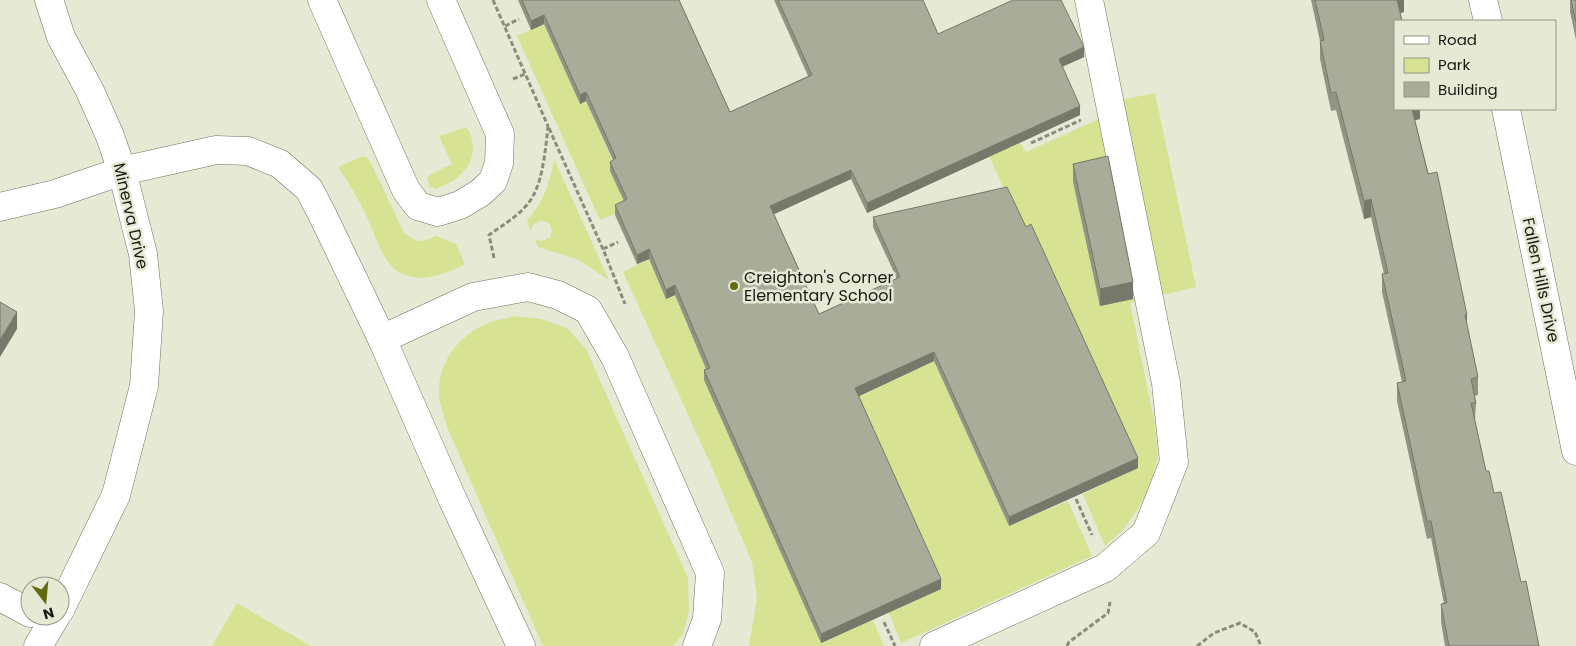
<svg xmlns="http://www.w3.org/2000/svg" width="1576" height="646" viewBox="0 0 1576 646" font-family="Poppins,sans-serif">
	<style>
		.green { fill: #d7e293 }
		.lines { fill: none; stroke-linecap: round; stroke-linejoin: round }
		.minor-casing { stroke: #6e715f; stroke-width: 29 }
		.path { stroke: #8a8c7d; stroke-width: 3; stroke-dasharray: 5 2.5; stroke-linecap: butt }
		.minor { stroke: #fff; stroke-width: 28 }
		.wall { fill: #909483 }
		.shaded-wall { fill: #76786a }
		.building { fill: #a8ac98; stroke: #76786a }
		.poi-dot { fill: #626a0d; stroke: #e6e9d4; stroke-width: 2 }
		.labels { text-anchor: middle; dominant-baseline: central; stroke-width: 5; stroke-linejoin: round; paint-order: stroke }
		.street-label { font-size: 16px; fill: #181911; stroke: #e6e9d4 }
		.poi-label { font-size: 16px; fill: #181911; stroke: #e6e9d4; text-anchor: start }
	</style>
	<rect width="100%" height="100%" fill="#e6e9d4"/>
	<g class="green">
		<polygon points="544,24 580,104 586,101 616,168 627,208 600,220 517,36"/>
		<polygon points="1155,93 1196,287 1130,303 1155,425 1158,458 1149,489 1137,510 1123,530 1105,546 1083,494 1138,467 1026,237 979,134 1020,143 1026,152 1099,119 1096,105"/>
		<path d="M 464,128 L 468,129 C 483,159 462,179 436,189 L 430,187 L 427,178 L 431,174 L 452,164 L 439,136 Z"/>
		<path d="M 360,157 L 366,157 L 370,161 L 404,233 C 418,243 421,243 436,236 L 456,244 L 465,264 C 440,278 405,288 386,259 C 378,246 373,231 367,217 C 359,200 349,183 338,167 Z"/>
		<path d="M 554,159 L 609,280 L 579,260 L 538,247 L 535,239 L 543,241 L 551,237 L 552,229 L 548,222 L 540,221 L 534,224 L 530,231 L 527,220 C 544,203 550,182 554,159 Z"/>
		<polygon points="649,259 666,299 675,295 821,643 873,620 884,646 749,646 757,598 752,562 711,465 623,272"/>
		<path d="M 514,316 L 541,319 L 567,328 L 586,349 L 688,578 L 689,611 L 683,634 L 673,646 L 544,646 L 542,644 L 447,427 C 445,417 440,406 439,396 C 437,363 458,336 488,323 C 496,320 506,319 514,316 Z"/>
		<polygon points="934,361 1009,526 1068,501 1092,556 901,643 889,613 941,589 855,398"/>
		<polygon points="237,603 311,646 212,646"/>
	</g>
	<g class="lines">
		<g class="minor-casing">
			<g id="minor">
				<polyline points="49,0 61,37 90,91 110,136 122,171 143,254 149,311 144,386 116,495 60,610"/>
				<polyline points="322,0 406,190 418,206 438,212 460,205 480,193 493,181 499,163 500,134 441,0"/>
				<polyline points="1483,0 1488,21"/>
				<polyline points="1506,109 1576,451"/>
				<polyline points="0,207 55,194 122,171 216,150 248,151 280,164 309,189 323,216 382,339 452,498 521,646"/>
				<polyline points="382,339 473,297 528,287 558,295 588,310 615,357 710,573 707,619 697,646"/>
				<polyline points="0,597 30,613"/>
				<polyline points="38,646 56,616"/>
				<polyline points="934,646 1105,568 1146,533 1174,462 1166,383 1089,0"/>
			</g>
		</g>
		<g class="path">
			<polyline points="493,0 548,126"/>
			<polyline points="505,26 519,19"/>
			<polyline points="513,79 525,74"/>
			<polyline points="1031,143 1081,120"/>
			<polyline points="603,249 618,242"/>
			<path d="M 494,258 L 489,235 C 504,224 524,213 533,196 C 543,179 546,146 548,126 L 603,249 L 625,304"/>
			<polyline points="1076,499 1092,535"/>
			<polyline points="884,622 895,646"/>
			<polyline points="1067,646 1069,642 1108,613 1110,602"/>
			<polyline points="1197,646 1214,633 1240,623 1255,632 1261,646"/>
		</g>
		<use href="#minor" class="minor"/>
	</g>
	<g class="wall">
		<polygon points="518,0 679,0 730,112 808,76 774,0 923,0 938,34 1084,57 1062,67 1080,115 867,213 851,179 774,214 819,314 897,279 873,227 873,217 1026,227 1138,468 1009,526 934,361 859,396 941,589 821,643 704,380 704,370 706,369 675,295 666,299 649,259 637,264 615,215 615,205 624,201 610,171 610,162 613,160 586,101 580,104 544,24 531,30"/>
		<polygon points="1311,0 1404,0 1404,12 1400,13 1420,109 1420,119 1415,120 1467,326 1478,377 1478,395 1474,396 1476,403 1475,420 1486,471 1494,493 1539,646 1445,646 1441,622 1441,604 1444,604 1431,538 1427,539 1397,401 1397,383 1402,382 1382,292 1382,274 1384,274 1371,217 1364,219 1336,110 1331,111 1320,59 1320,41"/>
		<polygon points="1570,0 1576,0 1576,40 1570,12"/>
		<polygon points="1073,164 1133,299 1100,306 1073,182"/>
	</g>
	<g class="shaded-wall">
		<polygon points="1397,0 1404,0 1404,12 1397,14"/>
		<polygon points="544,15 544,24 531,30 531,21"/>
		<polygon points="1084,47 1084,57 1059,68 1059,59"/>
		<polygon points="586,92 586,101 580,104 580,95"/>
		<polygon points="1080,106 1080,115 867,213 867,203"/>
		<polygon points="1410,109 1420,109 1420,119 1410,121"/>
		<polygon points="851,170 851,179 770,216 770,206"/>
		<polygon points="1371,199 1371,217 1364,219 1364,201"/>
		<polygon points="649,249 649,259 637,264 637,255"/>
		<polygon points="1133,282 1133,299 1100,306 1100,289"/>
		<polygon points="675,285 675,295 666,299 666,290"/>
		<polygon points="17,312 17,329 0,357 0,340"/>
		<polygon points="1465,315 1467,315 1467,332"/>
		<polygon points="934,352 934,361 855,398 855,388"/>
		<polygon points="1138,458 1138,468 1009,526 1009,517"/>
		<polygon points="941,579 941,589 821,643 821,634"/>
	</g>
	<g class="building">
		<polygon points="522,0 679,0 730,112 812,75 778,0 923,0 938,34 1013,0 1061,0 1084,47 1059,59 1080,106 867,203 851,170 770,206 819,314 900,277 873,217 1007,187 1026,227 1031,224 1138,458 1009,517 934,352 855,388 941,579 821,634 704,370 710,368 675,285 666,290 649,249 637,255 615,205 627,199 610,162 616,158 586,92 580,95 544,15 531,21"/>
		<polygon points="1315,0 1397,0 1402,21 1395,21 1395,109 1412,109 1428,174 1437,172 1467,315 1465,315 1478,377 1471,379 1476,403 1471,403 1486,471 1489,471 1494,493 1501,492 1521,582 1526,581 1539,646 1449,646 1441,604 1447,603 1431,521 1427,521 1397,383 1406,381 1382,274 1388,273 1371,199 1364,201 1336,92 1331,93 1320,41 1324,40"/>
		<polygon points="1571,0 1576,0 1576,22"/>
		<polygon points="1108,156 1133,282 1100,289 1073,164"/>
		<polygon points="0,302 17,312 0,340"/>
	</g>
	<circle class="poi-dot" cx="734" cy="286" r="5"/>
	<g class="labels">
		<g class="street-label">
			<text transform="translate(131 216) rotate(77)">Minerva Drive</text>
			<text transform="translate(1541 280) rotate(78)">Fallen Hills Drive</text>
		</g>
		<g class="poi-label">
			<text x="744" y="277">Creighton's Corner<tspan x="744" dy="18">Elementary School</tspan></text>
		</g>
	</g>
	<rect x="1394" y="20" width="162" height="90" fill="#e6e9d4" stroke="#949686"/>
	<rect x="1404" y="36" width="25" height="8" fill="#ffffff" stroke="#949686"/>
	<text x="1438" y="45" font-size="15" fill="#181911">Road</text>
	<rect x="1404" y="58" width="25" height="15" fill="#d7e293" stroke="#949686"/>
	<text x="1438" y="70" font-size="15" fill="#181911">Park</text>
	<rect x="1404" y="82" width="25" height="15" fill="#a8ac98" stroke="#949686"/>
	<text x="1438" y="95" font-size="15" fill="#181911">Building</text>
	<g transform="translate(45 601) rotate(164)"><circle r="24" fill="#e6e9d4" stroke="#949686"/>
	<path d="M0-4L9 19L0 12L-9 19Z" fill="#626a0d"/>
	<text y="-8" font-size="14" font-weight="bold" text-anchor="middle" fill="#181911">N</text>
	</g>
</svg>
